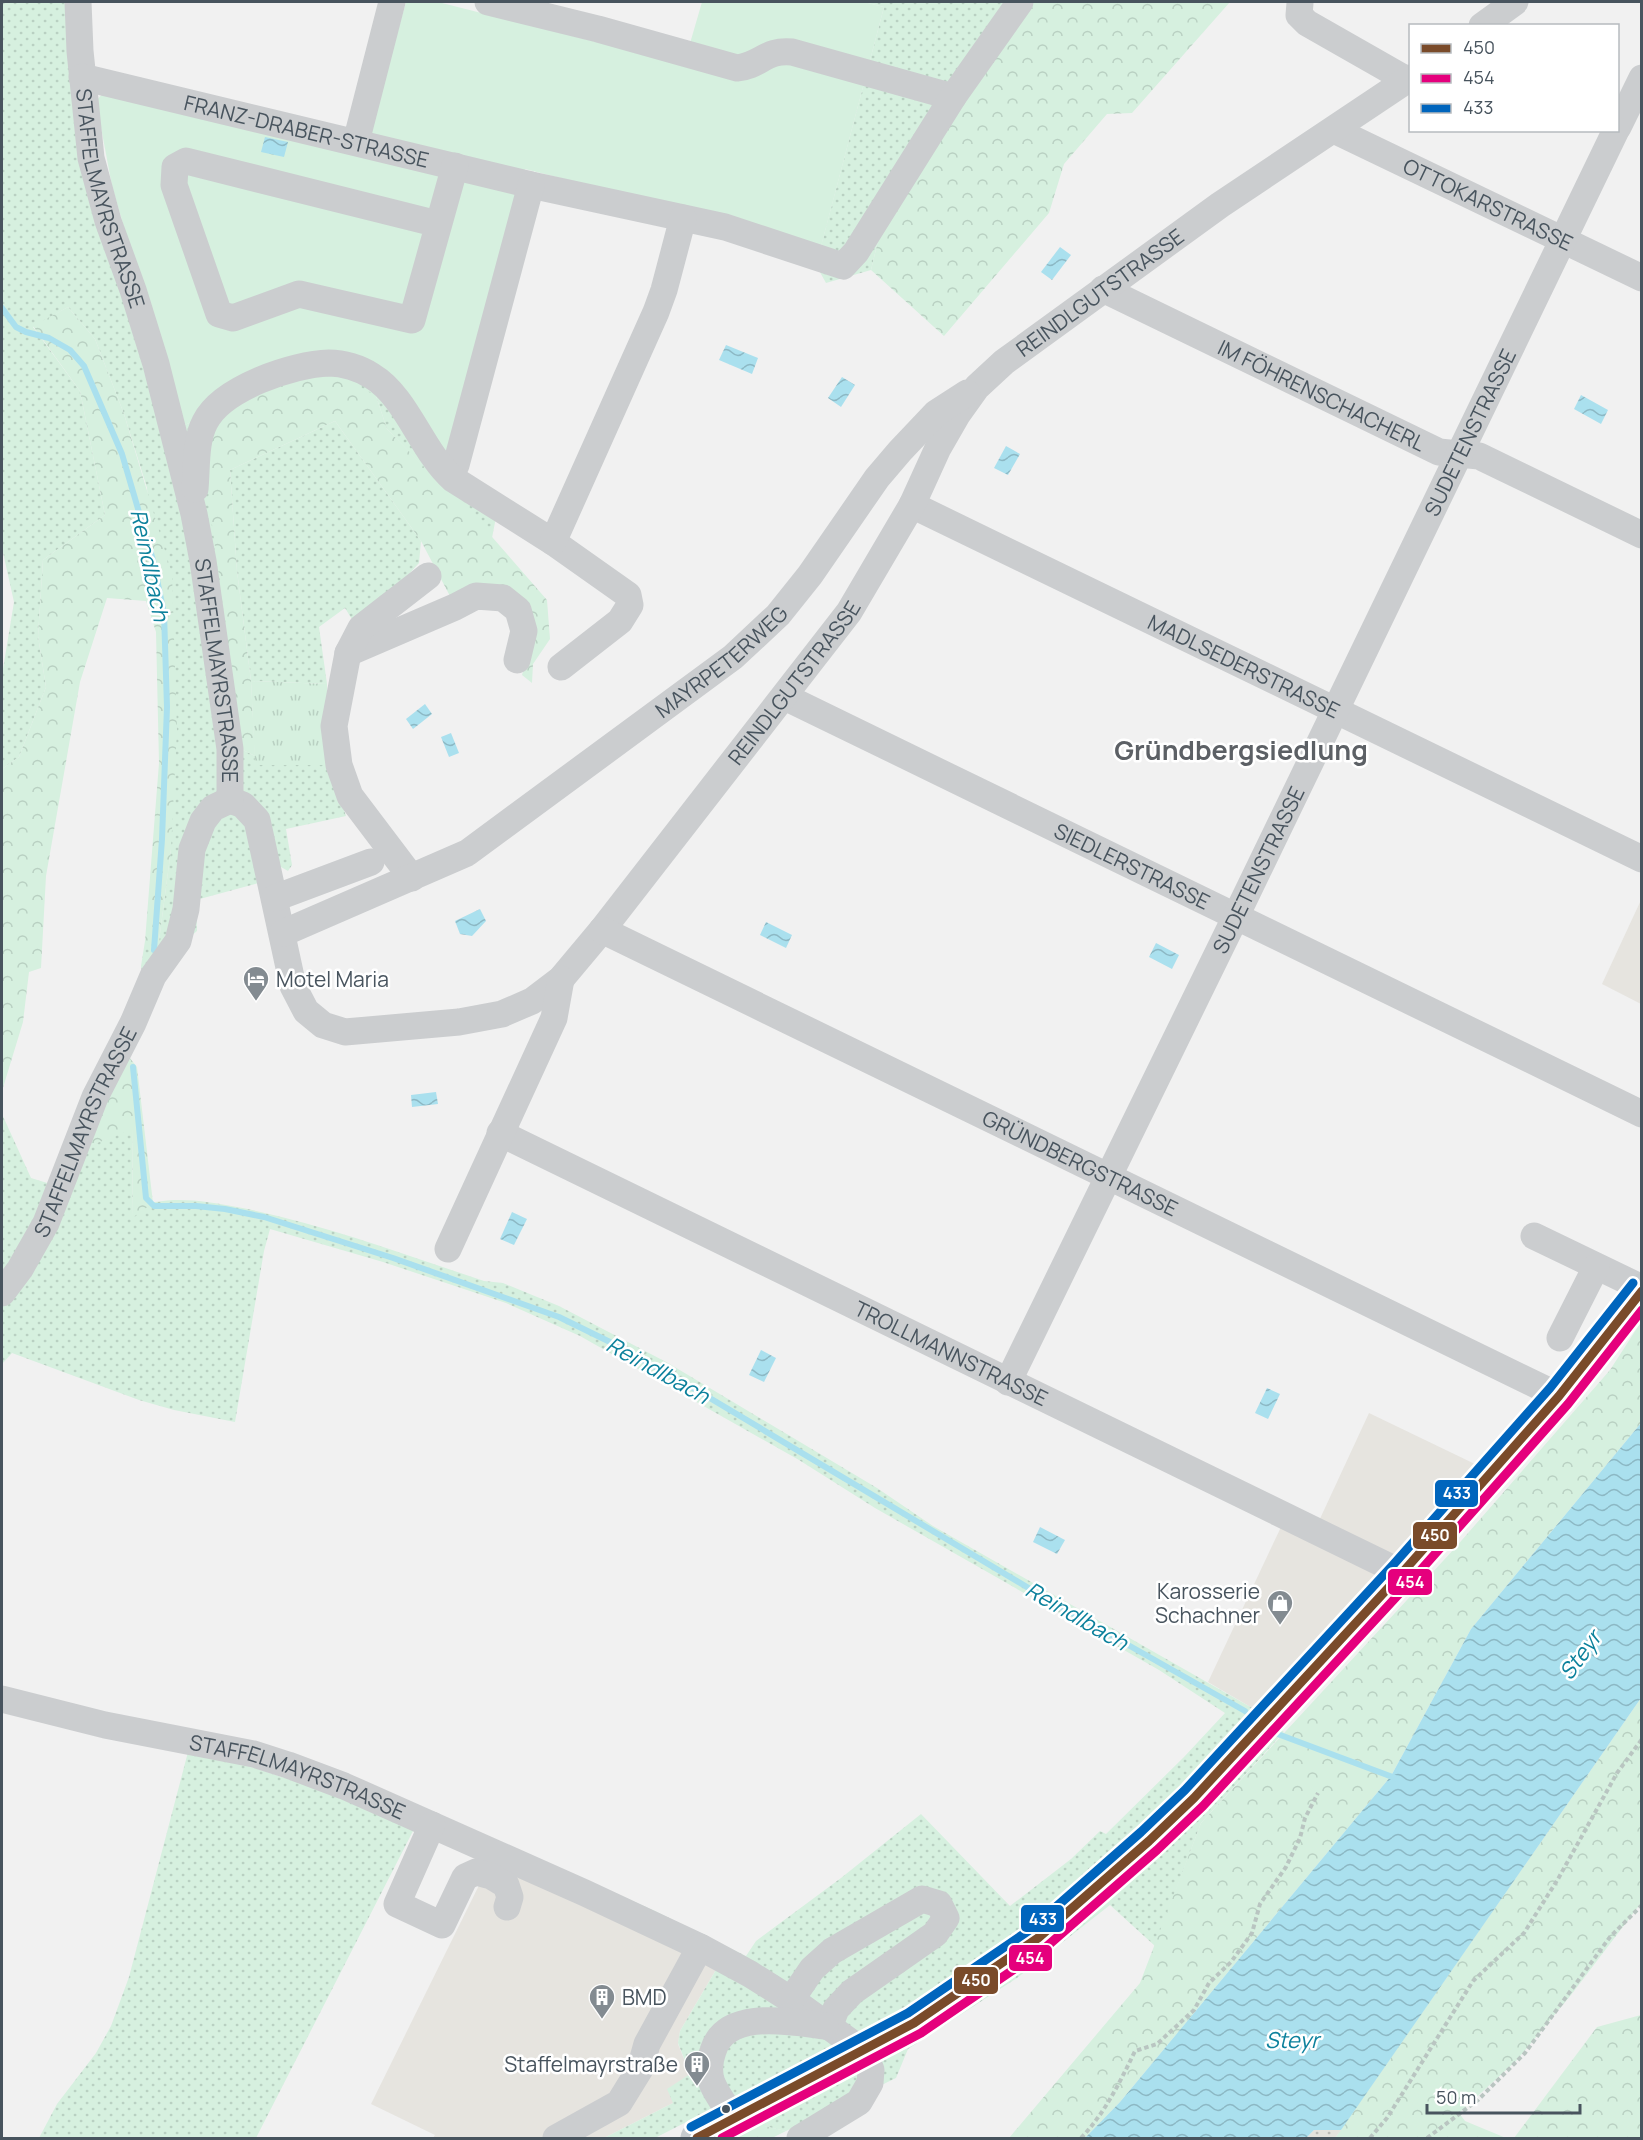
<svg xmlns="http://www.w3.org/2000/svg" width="1643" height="2140" viewBox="0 0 1643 2140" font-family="Manrope,sans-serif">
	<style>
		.commercial { fill: #e6e4df }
		.grass { fill: url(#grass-dots) }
		.forest { fill: url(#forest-crowns) }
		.sand { fill: url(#sand-dots) }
		.park { fill: url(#park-tufts) }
		.garden { fill: #d6f0df }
		.water { fill: url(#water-waves) }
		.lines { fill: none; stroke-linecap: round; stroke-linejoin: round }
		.stream { stroke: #aae0ee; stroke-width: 6 }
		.path { stroke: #b9c5c1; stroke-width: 4; stroke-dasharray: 4.5 3; stroke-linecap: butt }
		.minor { stroke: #cbcdcf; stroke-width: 27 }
		.major { stroke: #c6cbce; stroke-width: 33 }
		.bus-1-casing { stroke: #fff; stroke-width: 14 }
		.bus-2-casing { stroke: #fff; stroke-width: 14 }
		.bus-3-casing { stroke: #fff; stroke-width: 14 }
		.bus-1 { stroke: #7a4b2a; stroke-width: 9 }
		.bus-2 { stroke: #e5007d; stroke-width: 9 }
		.bus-3 { stroke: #0065bd; stroke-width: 9 }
		.bus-dot { fill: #48545e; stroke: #fff; stroke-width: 2 }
		.labels { text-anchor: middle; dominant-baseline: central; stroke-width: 5; stroke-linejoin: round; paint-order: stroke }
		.street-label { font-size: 21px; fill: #48545e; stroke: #fff }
		.poi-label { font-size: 21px; fill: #48545e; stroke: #fff; text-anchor: start }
		.water-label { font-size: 22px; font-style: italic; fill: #0c819c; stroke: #fff }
		.district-label { font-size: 27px; font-weight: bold; fill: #5c6065; stroke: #fff }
		.line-badge { stroke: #fff; stroke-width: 2 }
		.badge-label { font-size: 16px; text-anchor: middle; font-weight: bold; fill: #fff }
	</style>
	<defs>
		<pattern id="grass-dots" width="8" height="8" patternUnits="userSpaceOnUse" patternTransform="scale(1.5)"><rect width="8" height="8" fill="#d6f0df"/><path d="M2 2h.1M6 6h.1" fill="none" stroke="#b9d0c2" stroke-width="1.8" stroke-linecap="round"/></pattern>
		<pattern id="forest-crowns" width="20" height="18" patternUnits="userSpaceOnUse" patternTransform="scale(1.5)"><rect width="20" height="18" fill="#d6f0df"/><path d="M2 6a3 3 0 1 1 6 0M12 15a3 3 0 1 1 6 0" fill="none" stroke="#b9d0c2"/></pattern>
		<pattern id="sand-dots" width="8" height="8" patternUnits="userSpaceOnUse" patternTransform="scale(1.5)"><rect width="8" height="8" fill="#e4e3dd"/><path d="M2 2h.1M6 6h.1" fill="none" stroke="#bbbbb6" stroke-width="1.8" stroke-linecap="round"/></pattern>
		<pattern id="park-tufts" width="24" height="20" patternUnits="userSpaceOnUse" patternTransform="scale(1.5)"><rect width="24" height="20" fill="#d6f0df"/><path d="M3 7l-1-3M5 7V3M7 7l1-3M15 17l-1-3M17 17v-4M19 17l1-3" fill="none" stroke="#b9d0c2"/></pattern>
		<pattern id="water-waves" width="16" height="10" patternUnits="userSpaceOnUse" patternTransform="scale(1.5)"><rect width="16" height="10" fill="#aae0ee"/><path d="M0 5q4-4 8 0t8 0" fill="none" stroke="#8cb8c4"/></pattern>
	</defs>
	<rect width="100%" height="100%" fill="#f1f1f1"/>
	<g class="commercial">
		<polygon points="1641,900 1641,1004 1602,984"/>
		<polygon points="1369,1413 1477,1465 1360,1596 1254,1709 1208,1682 1281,1527 1318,1523"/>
		<polygon points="489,1865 651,1933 717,1968 680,2031 678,2044 690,2074 673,2103 604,2138 433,2138 435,2135 371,2104"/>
	</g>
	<g class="grass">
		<polygon points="2,2 67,2 70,69 182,426 347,358 497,512 492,538 387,429 376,396 216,425 243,750 255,756 255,765 329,765 346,816 286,829 292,865 288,871 281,867 266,881 196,900 197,931 143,978 141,966 145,941 159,941 171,849 147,488 124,414 95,339 68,307 33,327 80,391 105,515 43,560 38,636 46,687 19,757 2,769 2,675 14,602 2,548"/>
		<polygon points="864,2 1022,2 885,212 871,270 826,283 816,265 884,7"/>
		<polygon points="335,421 421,541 419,563 398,586 353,621 345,608 319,627 327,684 251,681 237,571 230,470"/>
		<polygon points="2,1114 31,1178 57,1186 2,1287"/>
		<path d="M 133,1128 L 132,1217 C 139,1212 147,1204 155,1202 C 182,1197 211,1202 237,1207 C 321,1223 403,1254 484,1281 L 503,1283 L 559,1306 L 668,1363 L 877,1488 L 933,1526 L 1254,1709 L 1284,1732 L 1201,1823 L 1155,1946 L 1110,1905 L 1017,1978 L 908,2049 L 896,2078 L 786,2131 L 704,2113 L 655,2138 L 604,2138 L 673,2103 L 667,2089 L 690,2074 L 678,2043 L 680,2031 L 717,1968 L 651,1933 L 413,1831 L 256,2138 L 39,2138 L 57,2104 L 96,2053 L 111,2026 L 129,1977 L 188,1752 L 108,1719 L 572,1874 L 655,1911 L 746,1956 L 756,1941 L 841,1878 L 921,1814 L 1010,1906 L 1071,1859 L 1100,1831 L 1106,1834 L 1184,1757 L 1225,1713 L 1159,1670 L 875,1508 L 799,1460 L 580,1336 L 506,1303 L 383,1262 L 270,1229 L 264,1251 L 235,1422 L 174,1410 L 139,1400 L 12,1353 L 2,1364 L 2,1302 L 79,1150 Z"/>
	</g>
	<g class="forest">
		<polygon points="1022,2 1230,2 1132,113 1107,114 1064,164 1049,213 944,336 871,270 885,212"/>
		<polygon points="68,307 95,339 124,414 172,574 177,730 171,849 159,941 145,941 159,763 156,632 146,601 107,598 80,682 46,876 41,968 29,972 23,1022 2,1091 2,769 19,757 46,687 38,636 43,560 105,515 80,391 33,326"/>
		<polygon points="340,376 376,396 387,429 486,530 547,600 550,639 533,664 532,683 522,675 528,654 525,605 451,598 421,541 335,421 230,470 237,571 251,681 255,756 243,750 209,503 210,453 216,425 243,396 308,378"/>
		<polygon points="129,1057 137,1067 153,1203 132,1218 133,1129 79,1150"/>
		<polygon points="1641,1322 1641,1423 1471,1629 1391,1776 1120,2102 1085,2138 1009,2138 1140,1983 1201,1823 1455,1548 1610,1370"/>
		<polygon points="1641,1698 1641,1903 1571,1995 1516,2061 1459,2113 1465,2121 1506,2138 1335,2138"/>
		<polygon points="1641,2015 1641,2138 1514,2138 1597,2027"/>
		<polygon points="756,2124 786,2131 772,2138 730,2138"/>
	</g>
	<polygon class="sand" points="1314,2130 1341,2130 1335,2138 1306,2138"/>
	<polygon class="park" points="251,681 327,684 329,765 255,765"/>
	<polygon class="garden" points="406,2 438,2 684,64 702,2 864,2 884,7 819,254 647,200 525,169 449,467 347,358 182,426 112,186 96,101 104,92 362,157"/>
	<g class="water">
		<polygon points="265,137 288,142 284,157 261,152"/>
		<polygon points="1060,247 1071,255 1052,280 1041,272"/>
		<polygon points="726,345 758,358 752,374 719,360"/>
		<polygon points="842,377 855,385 841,407 828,398"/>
		<polygon points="1581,395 1608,410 1601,424 1574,409"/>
		<polygon points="1006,446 1020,454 1008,475 994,468"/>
		<polygon points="425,704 432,714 413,729 406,719"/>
		<polygon points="451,733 459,753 449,757 441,737"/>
		<polygon points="480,909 486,921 472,936 460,934 455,921"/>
		<polygon points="766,922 792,935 786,948 760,935"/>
		<polygon points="1156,943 1179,955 1172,969 1149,957"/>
		<polygon points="436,1092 438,1104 412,1107 411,1095"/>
		<polygon points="512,1212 527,1219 514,1245 500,1239"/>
		<polygon points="761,1350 776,1358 764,1382 749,1375"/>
		<polygon points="1267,1388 1280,1394 1268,1419 1255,1413"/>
		<polygon points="1641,1423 1641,1698 1341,2130 1314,2130 1306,2138 1085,2138 1120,2102 1391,1776 1471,1629"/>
		<polygon points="1040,1527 1065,1540 1057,1554 1033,1542"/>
	</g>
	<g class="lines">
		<g class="stream">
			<polyline points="2,308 16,327 26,332 49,338 70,350 84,366 122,454 153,560 164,613 167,707 162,839 154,950"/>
			<polyline points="133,1067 146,1198 154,1206 196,1206 225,1209 264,1217 393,1258 559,1317 610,1342 698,1391 1052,1602 1245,1711"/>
			<polyline points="1275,1733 1398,1779"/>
		</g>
		<g class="path">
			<path d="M 1081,2138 C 1105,2113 1120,2082 1135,2051 L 1157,2044 L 1194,2010 L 1209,1983 L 1231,1962 L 1252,1933 L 1260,1904 L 1286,1867 L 1300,1838 L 1305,1818 L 1318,1793"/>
			<polyline points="1370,2138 1387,2118 1473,1981 1524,1933 1558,1879 1617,1773 1642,1739"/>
			<polyline points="1427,2138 1478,2100 1525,2053 1610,1937 1642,1905"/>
		</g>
		<g class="minor">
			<path id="s1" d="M 78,2 L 80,51 L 91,158 L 108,221 L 133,290 L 156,364 L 194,514 L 203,561 L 230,749 L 230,800"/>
			<path d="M 488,2 L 598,29 L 737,68 C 760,66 766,49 792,52 L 953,97"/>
			<polyline points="1300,3 1299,15 1307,23 1407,80"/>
			<polyline points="1482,26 1515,2"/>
			<path id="s2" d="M 82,77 L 531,185 L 725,227 L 843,266 L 856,252 L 953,97 L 1020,2"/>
			<polyline points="1618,127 1642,78"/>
			<path id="s3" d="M 1334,130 L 1642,278"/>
			<polyline points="356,142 392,2"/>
			<polyline points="438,224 186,161 175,167 174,185 219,314 233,318 299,294 412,320 455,166"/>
			<path id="s4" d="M 1103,289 L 1439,452 L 1479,456 L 1642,535"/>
			<polyline points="456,465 531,185"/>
			<path d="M 195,489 C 197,467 195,441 205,422 C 222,388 293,364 329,363 C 343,363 360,368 372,376 C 407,397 422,452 453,479 L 553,542 L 628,595 L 630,605 L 620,621 L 561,667"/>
			<path id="s5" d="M 912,505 L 1642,859"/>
			<polyline points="553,542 656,312 664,290 683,218"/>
			<polyline points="348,653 455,607 476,596 503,598 518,610 524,631 517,660"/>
			<path id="s6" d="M 785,697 L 1642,1114"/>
			<path id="s7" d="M 230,800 L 243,805 L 257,820 L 293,986 L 306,1011 L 323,1025 L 345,1032 L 459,1022 L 502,1014 L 532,1001 L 561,979 L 602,930 L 849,612 L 912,505 L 938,448 L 957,415 L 977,387 L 1004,362 L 1220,205 L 1410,78"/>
			<polyline points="412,878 350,796 339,765 334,726 348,653 361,628 428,576"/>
			<polyline points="275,898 371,862"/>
			<path id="s8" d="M 602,930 L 1559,1396"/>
			<path id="s9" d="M 283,933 L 467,853 L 733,657 L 778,615 L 810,575 L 877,478 L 900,451 L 936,413 L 967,393"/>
			<path id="s10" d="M 500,1133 L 1402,1573"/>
			<polyline points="1534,1236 1642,1288"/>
			<polyline points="448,1249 554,1018 561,979"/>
			<path id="s11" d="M 2,1293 L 20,1269 L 46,1223 L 95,1097 L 133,1023 L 153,976 L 178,941 L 186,909 L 192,849 L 203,821 L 213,808 L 230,800"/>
			<polyline points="1560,1338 1596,1267"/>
			<path id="s12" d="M 1008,1382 L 1236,916 L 1616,130"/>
			<path id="s13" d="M 2,1699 L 105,1725 L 254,1754 L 288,1765 L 344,1786 L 585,1893 L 700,1947 L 750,1974 L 799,2005 L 863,2051 L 871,2070 L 870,2083 L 859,2102 L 800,2138"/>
			<polyline points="432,1825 397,1904 442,1925 465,1877 476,1872 491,1876 506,1885 510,1897 507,1907"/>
			<polyline points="791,2000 812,1969 832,1951 922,1899 939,1904 946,1918 935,1934 852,1992 836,2009 829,2027"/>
			<path d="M 734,2119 C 727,2108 717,2095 712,2083 C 708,2072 709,2062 713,2051 C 726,2008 792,2022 825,2026"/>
			<polyline points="556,2138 619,2103 640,2069 647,2044 700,1947"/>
		</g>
		<polyline class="major" points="697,2138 914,2023 1038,1938 1149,1841 1194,1798 1402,1573 1559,1396 1642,1290"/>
		<g class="bus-1-casing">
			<polyline id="bus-1" points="697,2138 914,2023 1038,1938 1149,1841 1194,1798 1402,1573 1559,1396 1642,1291"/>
		</g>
		<g class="bus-2-casing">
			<polyline id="bus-2" points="722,2138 921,2033 1045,1948 1157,1850 1203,1806 1411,1581 1568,1404 1642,1310"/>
		</g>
		<g class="bus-3-casing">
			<polyline id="bus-3" points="691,2127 908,2013 1031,1929 1141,1832 1185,1790 1393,1565 1550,1388 1633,1283"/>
		</g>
		<use href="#bus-1" class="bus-1"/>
		<use href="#bus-2" class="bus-2"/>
		<use href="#bus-3" class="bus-3"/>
	</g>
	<defs>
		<g id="hotel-pin" transform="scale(1.35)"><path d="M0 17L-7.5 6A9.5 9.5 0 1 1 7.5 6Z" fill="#838b91" stroke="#fff"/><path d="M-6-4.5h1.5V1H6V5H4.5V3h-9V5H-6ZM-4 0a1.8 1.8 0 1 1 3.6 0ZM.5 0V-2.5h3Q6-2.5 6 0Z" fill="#fff"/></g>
		<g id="shop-pin" transform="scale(1.35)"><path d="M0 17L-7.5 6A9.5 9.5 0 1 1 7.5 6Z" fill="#838b91" stroke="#fff"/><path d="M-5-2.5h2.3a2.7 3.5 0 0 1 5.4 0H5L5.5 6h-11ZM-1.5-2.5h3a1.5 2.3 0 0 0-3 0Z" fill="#fff"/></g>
		<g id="building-pin" transform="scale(1.35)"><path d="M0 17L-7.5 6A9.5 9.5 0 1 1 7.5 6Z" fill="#838b91" stroke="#fff"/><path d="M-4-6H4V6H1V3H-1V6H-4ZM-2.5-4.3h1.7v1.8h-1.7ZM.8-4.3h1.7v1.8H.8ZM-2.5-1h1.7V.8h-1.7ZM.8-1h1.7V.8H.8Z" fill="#fff"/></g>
	</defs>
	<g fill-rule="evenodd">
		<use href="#hotel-pin" x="256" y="979"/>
		<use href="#shop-pin" x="1280" y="1603"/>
		<use href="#building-pin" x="602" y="1997"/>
		<use href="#building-pin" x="697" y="2064"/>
	</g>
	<circle class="bus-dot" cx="726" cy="2109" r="5"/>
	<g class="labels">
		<g class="street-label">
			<text stroke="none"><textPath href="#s2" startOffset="231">FRANZ-DRABER-STRASSE</textPath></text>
			<text stroke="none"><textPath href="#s1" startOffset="200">STAFFELMAYRSTRASSE</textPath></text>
			<text stroke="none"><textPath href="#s3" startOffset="171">OTTOKARSTRASSE</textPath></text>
			<text stroke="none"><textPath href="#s7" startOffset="1386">REINDLGUTSTRASSE</textPath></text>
			<text stroke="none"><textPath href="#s4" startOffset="243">IM FÖHRENSCHACHERL</textPath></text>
			<text stroke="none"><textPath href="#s12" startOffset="1056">SUDETENSTRASSE</textPath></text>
			<text stroke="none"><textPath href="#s9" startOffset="519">MAYRPETERWEG</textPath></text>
			<text stroke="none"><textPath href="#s5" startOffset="369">MADLSEDERSTRASSE</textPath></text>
			<text stroke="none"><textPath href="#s1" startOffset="686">STAFFELMAYRSTRASSE</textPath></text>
			<text stroke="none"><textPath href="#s7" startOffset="882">REINDLGUTSTRASSE</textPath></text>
			<text stroke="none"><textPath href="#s6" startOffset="386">SIEDLERSTRASSE</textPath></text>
			<text stroke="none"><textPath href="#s12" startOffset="570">SUDETENSTRASSE</textPath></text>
			<text stroke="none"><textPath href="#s11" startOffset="182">STAFFELMAYRSTRASSE</textPath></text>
			<text stroke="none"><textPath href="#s8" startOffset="532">GRÜNDBERGSTRASSE</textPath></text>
			<text stroke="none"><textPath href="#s10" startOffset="502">TROLLMANNSTRASSE</textPath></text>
			<text stroke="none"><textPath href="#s13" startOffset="306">STAFFELMAYRSTRASSE</textPath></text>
		</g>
		<g class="poi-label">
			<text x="276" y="979">Motel Maria</text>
			<text x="1260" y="1591" text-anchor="end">Karosserie<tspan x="1260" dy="24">Schachner</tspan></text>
			<text x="622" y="1997">BMD</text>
			<text x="678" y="2064" text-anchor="end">Staffelmayrstraße</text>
		</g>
		<g class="water-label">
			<text transform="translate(150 565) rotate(78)">Reindlbach</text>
			<text transform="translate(658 1370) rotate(29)">Reindlbach</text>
			<text transform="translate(1077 1616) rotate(30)">Reindlbach</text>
			<text transform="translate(1580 1655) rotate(-54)">Steyr</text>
			<text x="1292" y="2040">Steyr</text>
		</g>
		<g class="district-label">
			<text x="1241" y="749">Gründbergsiedlung</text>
		</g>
	</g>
	<g class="line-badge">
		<rect x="1434" y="1479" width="45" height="29" rx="6" fill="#0065bd"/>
		<rect x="1412" y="1521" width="46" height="29" rx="6" fill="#7a4b2a"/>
		<rect x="1387" y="1568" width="46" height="28" rx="6" fill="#e5007d"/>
		<rect x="1020" y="1904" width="45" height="29" rx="6" fill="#0065bd"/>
		<rect x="1008" y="1944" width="45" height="28" rx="6" fill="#e5007d"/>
		<rect x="953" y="1966" width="46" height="29" rx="6" fill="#7a4b2a"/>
	</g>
	<g class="badge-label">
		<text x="1457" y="1499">433</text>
		<text x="1435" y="1541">450</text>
		<text x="1410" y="1588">454</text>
		<text x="1043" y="1925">433</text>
		<text x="1030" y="1964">454</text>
		<text x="976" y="1986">450</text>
	</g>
	<rect width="1643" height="2140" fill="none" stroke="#48545e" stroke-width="6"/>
	<rect x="1409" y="24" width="210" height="108" fill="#ffffff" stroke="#b6bbbf" stroke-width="1.5"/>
	<rect x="1421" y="44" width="30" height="9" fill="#7a4b2a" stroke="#b6bbbf" stroke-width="1.5"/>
	<text x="1463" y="54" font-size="18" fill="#48545e">450</text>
	<rect x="1421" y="74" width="30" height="9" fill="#e5007d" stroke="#b6bbbf" stroke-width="1.5"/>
	<text x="1463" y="84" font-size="18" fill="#48545e">454</text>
	<rect x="1421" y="104" width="30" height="9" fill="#0065bd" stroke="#b6bbbf" stroke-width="1.5"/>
	<text x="1463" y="114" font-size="18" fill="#48545e">433</text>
	<path d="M1427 2104v9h153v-9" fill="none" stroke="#48545e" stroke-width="3"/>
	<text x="1436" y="2104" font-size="18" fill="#48545e" stroke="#ffffff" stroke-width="4.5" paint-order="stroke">50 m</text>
</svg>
